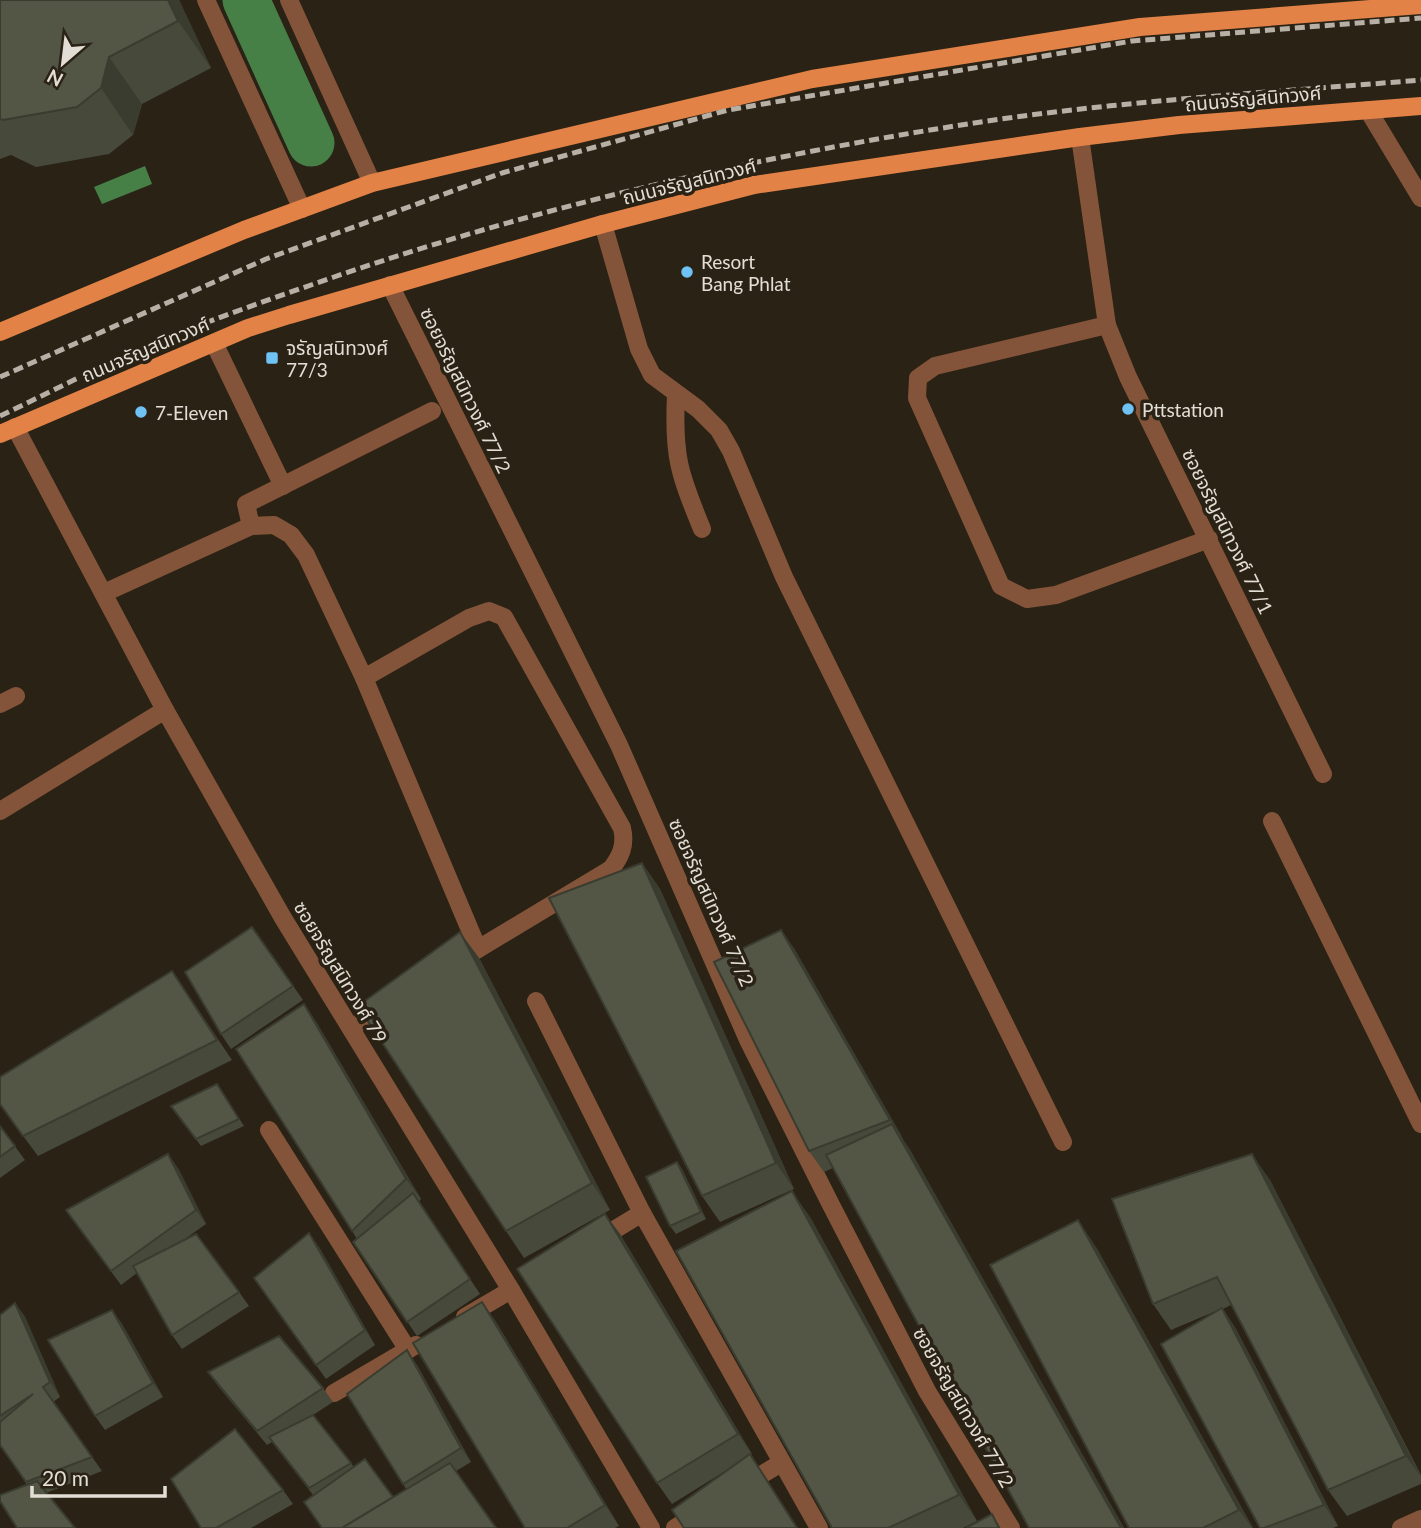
<svg xmlns="http://www.w3.org/2000/svg" width="1421" height="1528" viewBox="0 0 1421 1528" font-family="Lato,'Noto Sans Thai',sans-serif">
	<style>
		.water { fill: #478047 }
		.lines { fill: none; stroke-linecap: round; stroke-linejoin: round }
		.canal { stroke: #478047; stroke-width: 47 }
		.service { stroke: #835439; stroke-width: 18 }
		.minor { stroke: #835439; stroke-width: 18 }
		.primary { stroke: #e28246; stroke-width: 18 }
		.rail { stroke: #b6b0a6; stroke-width: 5; stroke-dasharray: 10 5; stroke-linecap: butt }
		.wall { fill: #47493b }
		.shaded-wall { fill: #3a3c30 }
		.building { fill: #535545; stroke: #3a3c30; stroke-width: 2 }
		.poi-dot { fill: #6fc2f4; stroke: #2a2215; stroke-width: 2.5 }
		.labels { text-anchor: middle; dominant-baseline: central; stroke-width: 7; stroke-linejoin: round; paint-order: stroke }
		.street-label { font-size: 19px; fill: #e3ded5; stroke: #2a2215 }
		.poi-label { font-size: 19px; fill: #e3ded5; stroke: #2a2215; text-anchor: start }
	</style>
	<rect width="100%" height="100%" fill="#2a2215"/>
	<polygon class="water" points="145,166 152,184 102,204 94,187"/>
	<g class="lines">
		<polyline class="canal" points="246,0 311,143"/>
		<g class="service">
			<polyline points="206,0 302,209"/>
			<polyline points="1368,110 1421,198"/>
			<polyline points="214,343 283,486"/>
			<path d="M 676,395 C 673,456 679,473 702,529"/>
			<polyline points="251,526 246,504 432,411"/>
			<polyline points="104,593 251,526 274,525 291,535 306,555 364,678 478,949 455,963"/>
			<path d="M 364,678 L 469,618 L 489,611 L 504,617 L 622,828 C 626,845 621,856 611,869 L 478,949"/>
			<polyline points="536,1001 642,1213"/>
			<polyline points="351,1028 387,1006"/>
			<polyline points="596,1241 642,1213 819,1528"/>
			<polyline points="743,1486 781,1463"/>
			<polyline points="675,1528 701,1512"/>
		</g>
		<g class="minor">
			<polyline points="289,0 372,183"/>
			<polyline points="1080,137 1107,325 1128,377 1323,774"/>
			<polyline points="603,224 639,349 652,375 698,409 719,430 731,451 784,577 1063,1142"/>
			<polyline points="390,285 619,745 748,1040 829,1201 927,1391 1011,1528"/>
			<polyline points="1107,325 935,366 918,378 917,398 1001,586 1027,599 1056,595 1209,539"/>
			<polyline points="15,427 165,710 283,918 511,1290 651,1528"/>
			<polyline points="0,704 16,696"/>
			<polyline points="0,811 165,710"/>
			<polyline points="1272,821 1421,1124"/>
			<polyline points="269,1130 408,1350"/>
			<polyline points="465,1317 511,1290"/>
			<polyline points="334,1393 416,1345"/>
			<polyline points="1401,1528 1421,1519"/>
		</g>
		<g class="primary">
			<polyline points="0,332 244,230 372,183 812,79 1140,27 1421,5"/>
			<polyline points="0,434 248,328 289,315 603,224 754,185 1080,137 1179,125 1421,106"/>
		</g>
		<g class="rail">
			<polyline points="0,377 266,259 502,173 728,110 1132,41 1421,18"/>
			<path d="M 0,416 C 40,397 79,377 120,358 C 189,327 262,302 334,277 C 547,204 764,155 987,121 C 1131,100 1276,92 1421,80"/>
		</g>
	</g>
	<g class="wall">
		<polygon points="0,0 179,0 211,68 142,104 133,135 109,154 36,167 11,155 0,159"/>
		<polygon points="642,863 660,889 794,1189 720,1222 702,1196"/>
		<polygon points="252,927 303,1000 231,1049 221,1034"/>
		<polygon points="781,930 795,950 904,1141 910,1150 1124,1528 1029,1528 833,1168 824,1172 809,1151"/>
		<polygon points="479,958 610,1210 524,1258 506,1231"/>
		<polygon points="172,971 232,1060 38,1156 0,1105"/>
		<polygon points="304,1004 318,1025 421,1199 419,1202 480,1294 417,1336 353,1242 357,1239 352,1231"/>
		<polygon points="217,1084 244,1126 201,1146 171,1106"/>
		<polygon points="0,1126 25,1160 0,1178"/>
		<polygon points="178,1168 206,1224 182,1241 239,1292 249,1306 182,1349 172,1335 137,1273 121,1285 66,1210"/>
		<polygon points="682,1169 706,1219 676,1234 670,1226"/>
		<polygon points="1270,1180 1421,1475 1421,1484 1347,1516 1328,1490 1231,1305 1223,1309 1236,1329 1338,1526 1333,1528 1260,1528 1216,1311 1171,1330 1153,1304"/>
		<polygon points="605,1214 620,1234 752,1454 750,1455 798,1528 684,1528 735,1465 672,1504 657,1483"/>
		<polygon points="810,1217 977,1521 963,1528 832,1528"/>
		<polygon points="319,1247 375,1345 326,1379 254,1278"/>
		<polygon points="1096,1247 1253,1528 1129,1528"/>
		<polygon points="482,1302 496,1322 619,1526 615,1528 525,1528"/>
		<polygon points="15,1303 25,1317 60,1397 53,1402 102,1471 46,1493 27,1485 0,1445 0,1315"/>
		<polygon points="112,1310 122,1324 163,1397 105,1430 95,1416"/>
		<polygon points="417,1365 471,1462 456,1471 496,1528 313,1495 272,1442 267,1445 218,1386 208,1372 323,1388 333,1402 313,1415 354,1467 393,1497 406,1489 403,1484"/>
		<polygon points="283,1490 293,1504 251,1528 201,1528"/>
	</g>
	<g class="shaded-wall">
		<polygon points="168,0 179,0 211,68 178,21"/>
		<polygon points="109,57 142,104 133,135 101,88"/>
		<polygon points="642,863 660,889 794,1189 776,1163"/>
		<polygon points="781,930 795,950 904,1140 890,1120"/>
		<polygon points="460,932 479,958 610,1210 592,1183"/>
		<polygon points="304,1004 318,1025 421,1199 406,1179"/>
		<polygon points="892,1124 910,1150 1124,1528 1121,1528"/>
		<polygon points="168,1154 178,1168 206,1224 196,1210"/>
		<polygon points="1252,1154 1270,1180 1421,1477 1406,1456"/>
		<polygon points="677,1162 682,1169 706,1219 701,1212"/>
		<polygon points="792,1191 810,1217 977,1521 959,1495"/>
		<polygon points="605,1214 620,1234 752,1454 738,1434"/>
		<polygon points="1078,1220 1096,1247 1253,1528 1252,1528 1239,1510"/>
		<polygon points="309,1233 319,1247 375,1345 365,1330"/>
		<polygon points="482,1302 496,1322 619,1526 605,1505"/>
		<polygon points="15,1303 25,1317 60,1397 50,1382"/>
		<polygon points="1222,1308 1236,1329 1338,1526 1324,1505"/>
		<polygon points="112,1310 122,1324 163,1397 153,1383"/>
		<polygon points="407,1350 417,1365 471,1462 461,1448"/>
		<polygon points="750,1454 764,1475 798,1528 797,1528"/>
	</g>
	<g class="building">
		<polygon points="0,0 168,0 178,21 109,57 101,88 77,107 3,120 0,119"/>
		<polygon points="642,863 776,1163 702,1196 549,898"/>
		<polygon points="252,927 293,986 221,1034 185,972"/>
		<polygon points="781,930 890,1120 809,1151 714,962"/>
		<polygon points="460,932 592,1183 506,1231 358,1006"/>
		<polygon points="172,971 217,1040 23,1136 0,1104 0,1077"/>
		<polygon points="304,1004 406,1179 352,1231 236,1049"/>
		<polygon points="217,1084 239,1119 196,1139 171,1106"/>
		<polygon points="892,1124 1121,1528 1029,1528 826,1155"/>
		<polygon points="0,1126 15,1146 0,1157"/>
		<polygon points="168,1154 196,1210 111,1271 66,1210"/>
		<polygon points="1252,1154 1406,1456 1328,1490 1217,1277 1153,1304 1112,1199"/>
		<polygon points="677,1162 701,1212 670,1226 646,1177"/>
		<polygon points="792,1191 959,1495 888,1528 832,1528 676,1251"/>
		<polygon points="413,1193 470,1279 407,1322 353,1242"/>
		<polygon points="605,1214 738,1434 657,1483 517,1269"/>
		<polygon points="1078,1220 1239,1510 1203,1528 1129,1528 990,1265"/>
		<polygon points="309,1233 365,1330 316,1365 254,1278"/>
		<polygon points="196,1234 239,1292 172,1335 133,1266"/>
		<polygon points="482,1302 605,1505 567,1528 525,1528 413,1343"/>
		<polygon points="15,1303 50,1382 43,1387 92,1457 26,1482 0,1445 0,1422 33,1394 0,1416 0,1315"/>
		<polygon points="1222,1308 1324,1505 1264,1528 1260,1528 1161,1344"/>
		<polygon points="112,1310 153,1383 95,1416 48,1340"/>
		<polygon points="279,1336 323,1388 257,1431 208,1372"/>
		<polygon points="407,1350 461,1448 403,1484 347,1394"/>
		<polygon points="313,1415 351,1463 309,1488 269,1437"/>
		<polygon points="235,1429 283,1490 216,1528 201,1528 171,1479"/>
		<polygon points="750,1454 797,1528 684,1528 672,1510"/>
		<polygon points="365,1459 393,1497 342,1528 322,1528 304,1502"/>
		<polygon points="450,1463 496,1528 342,1528"/>
		<polygon points="37,1481 75,1528 17,1528 0,1501 0,1495"/>
		<polygon points="992,1514 999,1528 966,1528"/>
	</g>
	<g class="poi-dot">
		<circle cx="687" cy="272" r="7"/>
		<rect x="265" y="351" width="14" height="14" rx="3.5"/>
		<circle cx="1128" cy="409" r="7"/>
		<circle cx="141" cy="412" r="7"/>
	</g>
	<g class="labels">
		<g class="street-label">
			<text transform="translate(1253 98) rotate(-5)">ถนนจรัญสนิทวงศ์</text>
			<text transform="translate(689 181) rotate(-14)">ถนนจรัญสนิทวงศ์</text>
			<text transform="translate(145 349) rotate(-23)">ถนนจรัญสนิทวงศ์</text>
			<text transform="translate(466 390) rotate(64)">ซอยจรัญสนิทวงศ์ 77/2</text>
			<text transform="translate(1228 531) rotate(64)">ซอยจรัญสนิทวงศ์ 77/1</text>
			<text transform="translate(712 902) rotate(66)">ซอยจรัญสนิทวงศ์ 77/2</text>
			<text transform="translate(341 972) rotate(59)">ซอยจรัญสนิทวงศ์ 79</text>
			<text transform="translate(964 1407) rotate(60)">ซอยจรัญสนิทวงศ์ 77/2</text>
		</g>
		<g class="poi-label">
			<text x="701" y="261">Resort<tspan x="701" dy="22">Bang Phlat</tspan></text>
			<text x="286" y="347">จรัญสนิทวงศ์<tspan x="286" dy="22">77/3</tspan></text>
			<text x="1142" y="409">Pttstation</text>
			<text x="155" y="412">7-Eleven</text>
		</g>
	</g>
	<g transform="translate(63 63) rotate(208)" stroke="#2a2215" stroke-width="5" paint-order="stroke">
	<path d="M0-5L12 26L0 18L-12 26Z" fill="#e3ded5"/>
	<text y="-10" font-size="19" font-weight="bold" text-anchor="middle" fill="#e3ded5">N</text>
	</g>
	<path d="M32 1486v10h133v-10" fill="none" stroke="#e3ded5" stroke-width="3.5"/>
	<text x="42" y="1486" font-size="21" fill="#e3ded5" stroke="#2a2215" stroke-width="5" paint-order="stroke">20 m</text>
</svg>
